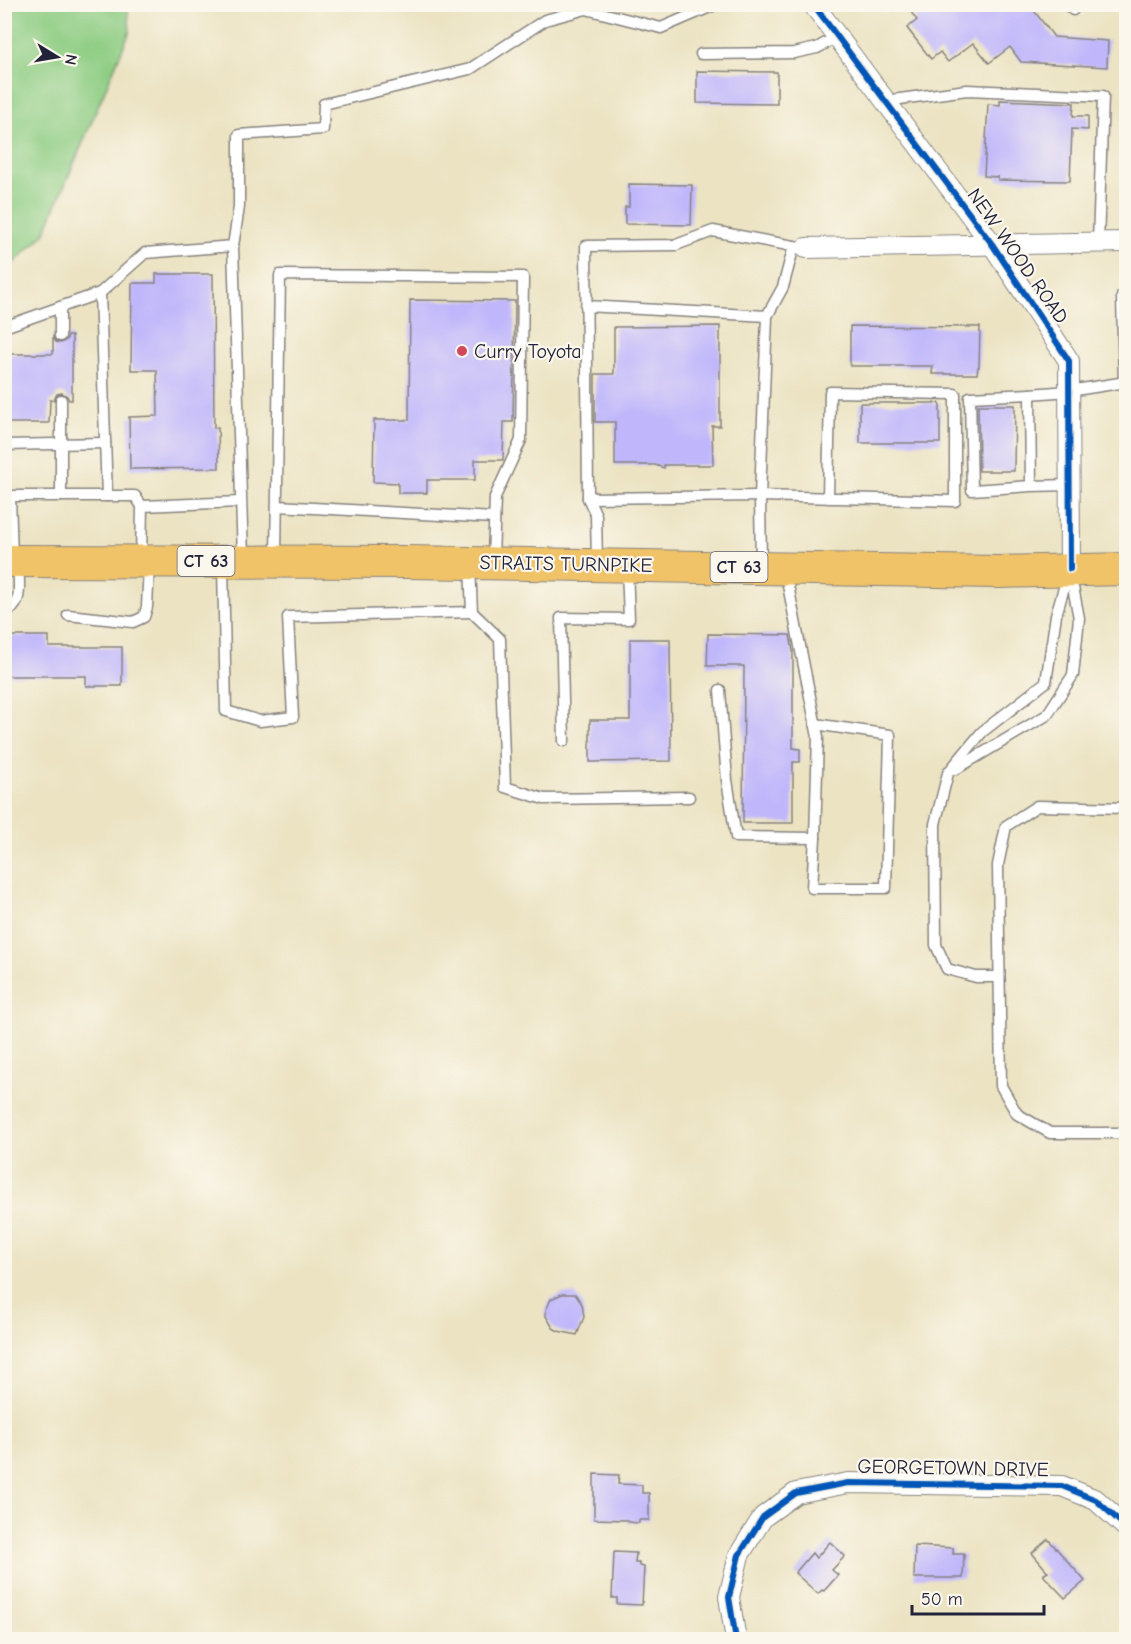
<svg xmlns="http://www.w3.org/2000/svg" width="1131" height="1644" viewBox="0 0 1131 1644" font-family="'Comic Neue',sans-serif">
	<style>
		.green { fill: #8fcd84; stroke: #587860; stroke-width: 1.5 }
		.building { fill: #bfb6fb }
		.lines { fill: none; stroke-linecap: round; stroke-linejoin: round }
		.service-casing { stroke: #86827e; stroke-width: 13 }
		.minor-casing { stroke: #86827e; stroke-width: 22 }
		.primary-casing { stroke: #86827e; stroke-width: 34 }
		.service { stroke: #fff; stroke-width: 10 }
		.minor { stroke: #fff; stroke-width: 20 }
		.primary { stroke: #f1c369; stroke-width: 32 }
		.cycleway-casing { stroke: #fbf7ec; stroke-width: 10 }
		.cycleway { stroke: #0057b8; stroke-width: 6 }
		.poi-dot { fill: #d1495b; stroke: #fbf7ec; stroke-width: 2 }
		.labels { text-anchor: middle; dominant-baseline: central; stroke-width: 4.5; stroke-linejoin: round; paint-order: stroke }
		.shield { fill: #fbf7ec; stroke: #636270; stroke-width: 1.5 }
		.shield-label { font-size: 18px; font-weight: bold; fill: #22223b }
		.street-label { font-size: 20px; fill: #22223b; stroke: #fbf7ec }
		.poi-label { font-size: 20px; fill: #22223b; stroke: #fbf7ec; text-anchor: start }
	</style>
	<rect width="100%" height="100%" fill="#fbf7ec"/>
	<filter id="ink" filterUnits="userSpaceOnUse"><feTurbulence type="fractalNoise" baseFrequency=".0167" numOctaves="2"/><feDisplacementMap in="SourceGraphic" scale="12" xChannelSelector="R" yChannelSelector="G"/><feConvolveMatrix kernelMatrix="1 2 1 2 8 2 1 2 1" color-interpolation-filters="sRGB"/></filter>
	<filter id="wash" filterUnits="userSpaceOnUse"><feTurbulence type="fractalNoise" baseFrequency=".008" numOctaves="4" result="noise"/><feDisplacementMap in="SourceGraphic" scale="24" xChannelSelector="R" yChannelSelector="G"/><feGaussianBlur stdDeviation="1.35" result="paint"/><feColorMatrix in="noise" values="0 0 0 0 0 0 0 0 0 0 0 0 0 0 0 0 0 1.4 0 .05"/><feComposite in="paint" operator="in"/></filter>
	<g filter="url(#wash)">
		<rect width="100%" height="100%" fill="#ebe3c2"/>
		<polygon class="green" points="5,4 127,5 130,31 44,234 5,271"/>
		<g id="blocks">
			<g class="building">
				<polygon points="905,4 1029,4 1054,37 1108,41 1107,67 1021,62 1010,47 989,63 973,43 948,62 940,52 931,59 907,28 917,20"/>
				<polygon points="697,71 777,72 777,104 697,103"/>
				<polygon points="1000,100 1074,103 1073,116 1088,116 1088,130 1072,129 1070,181 998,180 998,177 984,176 988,104 1000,105"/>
				<polygon points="629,184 692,185 691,225 625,224 625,207 629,207"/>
				<polygon points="156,274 213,274 214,428 218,427 219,468 130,469 129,417 158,416 157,370 131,370 132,283 156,283"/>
				<polygon points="410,300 515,301 513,422 504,422 503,460 475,460 475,480 427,480 427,493 398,493 398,483 373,482 374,420 409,420"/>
				<polygon points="720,326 720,426 712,426 713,465 664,465 664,468 655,465 615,465 615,422 595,422 595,374 614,374 614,327"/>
				<polygon points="850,326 980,327 979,367 978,367 977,374 932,374 933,366 850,366"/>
				<polygon points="68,336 72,336 72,400 69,400 67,396 62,393 57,394 54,400 50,400 49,423 4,423 4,354 53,354 53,337 56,342 61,343 66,340"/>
				<rect x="860" y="403" width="80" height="40"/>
				<polygon points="978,405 1015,405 1014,471 979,471"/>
				<polygon points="708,634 790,635 793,651 793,748 800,749 800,762 793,762 793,823 743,823 744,666 707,666"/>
				<polygon points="4,636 49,636 49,647 122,647 122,686 86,686 86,676 4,676"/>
				<polygon points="630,639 670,639 671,761 590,762 590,720 630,720"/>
				<polygon points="562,1294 575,1294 582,1304 584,1317 577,1335 558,1331 553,1328 546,1316 546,1310 551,1299"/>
				<polygon points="594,1474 619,1475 618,1484 642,1485 642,1493 649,1493 649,1520 639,1520 639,1523 628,1522 627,1520 594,1519"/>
				<polygon points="1048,1539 1085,1581 1065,1598 1043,1575 1048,1572 1032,1553"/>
				<polygon points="830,1542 845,1556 832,1570 838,1575 824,1591 822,1590 818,1594 795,1573 812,1553 816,1558"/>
				<polygon points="915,1546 953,1548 953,1554 964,1554 963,1578 914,1578"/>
				<polygon points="614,1552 636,1553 635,1563 639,1563 639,1566 644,1567 642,1605 617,1604 617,1598 612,1598"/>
			</g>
		</g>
	</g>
	<g filter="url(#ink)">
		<use href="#blocks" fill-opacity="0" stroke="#86827e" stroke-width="1.5"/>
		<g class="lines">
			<g class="service-casing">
				<g id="service">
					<polyline points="1067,4 1073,10"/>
					<polyline points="701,54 794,53 817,48 837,37"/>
					<polyline points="885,101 967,90 1103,96 1098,243"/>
					<polyline points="233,246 243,558"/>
					<polyline points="794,246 783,287 767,316 760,496 955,501 955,394 830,392 828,498"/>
					<polyline points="100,293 107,496"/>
					<polyline points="586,306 767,316"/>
					<polyline points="60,307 60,336"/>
					<polyline points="4,327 100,293 145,253 233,246 239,207 239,135 323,129 324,104 470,69 545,20 586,9 661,28 717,4"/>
					<polyline points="1124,383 1122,296 1126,293"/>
					<polyline points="1030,394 1069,391 1126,382"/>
					<polyline points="4,445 105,443"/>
					<polyline points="1031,486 972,490 970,397 1030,394 1031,486 1070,485"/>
					<polyline points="61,496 61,400"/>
					<polyline points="588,498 760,496 761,567"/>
					<polyline points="142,506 240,502"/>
					<polyline points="277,506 494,518"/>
					<polyline points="12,557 10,496 135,496 142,506 141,559"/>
					<polyline points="276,558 280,275 523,277 521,440 495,497 493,561"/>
					<polyline points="597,563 596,515 588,498 586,246 676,245 713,231 799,247"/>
					<polyline points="223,565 226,711 260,721 293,717 288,617 472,612 470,566"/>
					<path d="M 4,611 C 25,609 18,577 18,563"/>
					<polyline points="472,612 500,639 505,787 544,799 689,797"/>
					<polyline points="68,615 133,622 144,617 147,607 149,564"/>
					<polyline points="720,690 727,780 736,837 815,838 818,737 785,570"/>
					<polyline points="564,741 561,618 629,619 627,568"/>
					<polyline points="956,769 1047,715 1073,675 1079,618 1070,572"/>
					<polyline points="1126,808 1037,806 1006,826 998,865 1001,1086 1017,1114 1050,1133 1126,1133"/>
					<polyline points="815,838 812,888 886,888 890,735 815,724"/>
					<polyline points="998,977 976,977 947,969 936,945 935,824 948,773 982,732 1046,682 1056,615 1068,574"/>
				</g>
			</g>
			<g class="minor-casing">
				<g id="minor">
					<polyline points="813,4 992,244 1069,361 1070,569"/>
					<polyline points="806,248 1126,242"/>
					<polyline points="736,1640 729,1597 739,1555 763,1517 796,1493 848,1483 1062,1486 1096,1500 1126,1527"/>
				</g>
			</g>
			<g class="primary-casing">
				<polyline id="primary" points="4,561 407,562 998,572 1126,569"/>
			</g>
			<use href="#service" class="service"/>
			<use href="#minor" class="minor"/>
			<use href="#primary" class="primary"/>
			<g class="cycleway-casing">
				<g id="cycleway">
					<polyline points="813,4 992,244 1069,361 1070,569"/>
					<polyline points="736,1640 729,1597 739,1555 763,1517 796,1493 848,1483 1062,1486 1096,1500 1126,1527"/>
				</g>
			</g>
			<use href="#cycleway" class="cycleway"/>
		</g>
	</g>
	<circle class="poi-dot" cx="462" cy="351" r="6"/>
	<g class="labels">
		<g class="shield">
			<rect x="177.5" y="546" width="57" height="30" rx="4.5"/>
			<rect x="710.5" y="552" width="57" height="30" rx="4.5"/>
		</g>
		<g class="shield-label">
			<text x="206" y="561">CT 63</text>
			<text x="739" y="567">CT 63</text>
		</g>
		<g class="street-label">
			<text transform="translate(1018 256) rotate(55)">NEW WOOD ROAD</text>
			<text transform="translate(566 564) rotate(1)">STRAITS TURNPIKE</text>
			<text transform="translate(953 1468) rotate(1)">GEORGETOWN DRIVE</text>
		</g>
		<g class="poi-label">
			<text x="474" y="351">Curry Toyota</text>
		</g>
	</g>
	<rect width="1131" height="1644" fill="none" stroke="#fbf7ec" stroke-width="24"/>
	<g transform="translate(57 57) rotate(101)" stroke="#fbf7ec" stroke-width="4.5" paint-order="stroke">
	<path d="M0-4.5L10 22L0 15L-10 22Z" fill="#22223b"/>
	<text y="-9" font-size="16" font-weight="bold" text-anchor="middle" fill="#22223b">N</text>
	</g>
	<path d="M912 1605v9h132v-9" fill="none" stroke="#22223b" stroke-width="3"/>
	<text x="921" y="1605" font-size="18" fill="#22223b" stroke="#fbf7ec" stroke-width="4.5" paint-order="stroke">50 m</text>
</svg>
